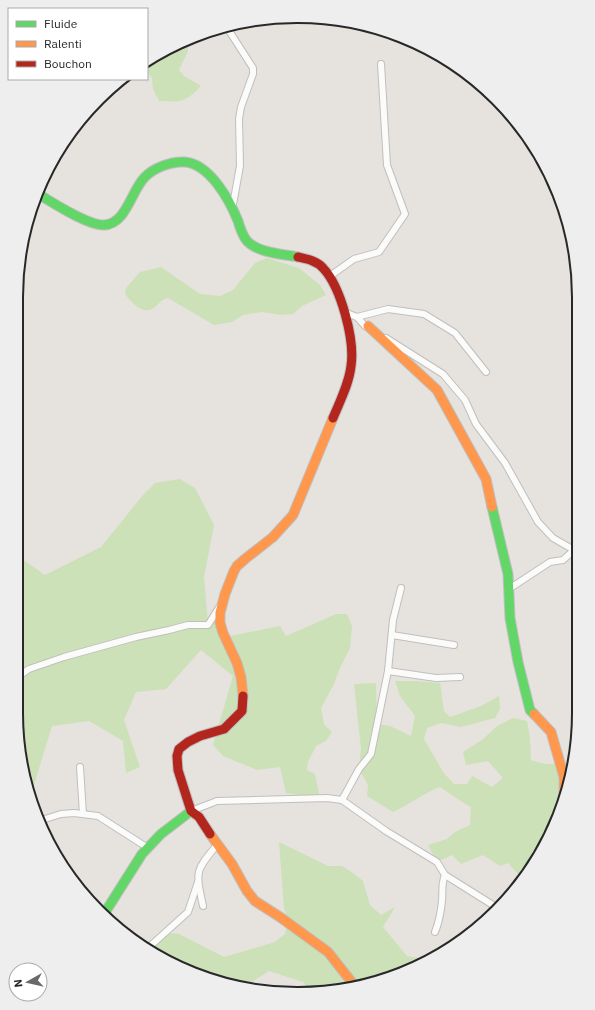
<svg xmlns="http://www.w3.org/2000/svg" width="595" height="1010" viewBox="0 0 595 1010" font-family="'IBM Plex Sans',sans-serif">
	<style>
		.green { fill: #cce1b7 }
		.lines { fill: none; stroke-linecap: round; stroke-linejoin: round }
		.street-casing { stroke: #c0bfbf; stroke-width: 8 }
		.fast-casing { stroke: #c0bfbf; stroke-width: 11 }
		.slow-casing { stroke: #c0bfbf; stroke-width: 11 }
		.jam-casing { stroke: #c0bfbf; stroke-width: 11 }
		.street { stroke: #fbfbfa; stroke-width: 6 }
		.fast { stroke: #63d668; stroke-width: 9 }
		.slow { stroke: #ff974d; stroke-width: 9 }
		.jam { stroke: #b3261e; stroke-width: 9 }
		.rim { fill: none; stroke: #282828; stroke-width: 2 }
	</style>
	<rect width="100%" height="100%" fill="#e6e2de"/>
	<g class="green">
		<path d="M 183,41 L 188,45 L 188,51 L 179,70 L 184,76 L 201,86 C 185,103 181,102 159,101 L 153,89 L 152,78 L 147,72 L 147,60 Z"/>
		<path d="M 267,258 L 299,268 L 320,285 L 326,295 L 302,306 L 293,314 L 281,315 L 262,312 L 249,314 L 243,315 L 232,322 L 214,325 L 168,298 C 159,300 159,305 152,309 C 141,314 131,302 125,294 L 126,288 L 140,272 L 161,267 L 200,294 L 220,296 L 233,290 L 255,263 Z"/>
		<polygon points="180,479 195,488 214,525 204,577 208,624 222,603 225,637 280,626 286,636 336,614 347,614 352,626 350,648 340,668 334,684 321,708 324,724 332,732 326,741 316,746 308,762 307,770 315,774 320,798 286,793 280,767 257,770 223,756 213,745 233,676 201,650 166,689 136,692 124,720 140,767 126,773 123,741 89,721 52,726 34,785 29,792 16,712 16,558 22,559 45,575 101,547 143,495 155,483"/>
		<path d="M 395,681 L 416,681 L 440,683 L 444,711 L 450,717 L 481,706 L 499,696 L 500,709 L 495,718 L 461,727 L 441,723 L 427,728 L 424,739 L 443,772 L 454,784 L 467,784 L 472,776 L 492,787 L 503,778 L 488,761 L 466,765 L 463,752 L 482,740 L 497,726 L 513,718 L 527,721 L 530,738 L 531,760 L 545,764 L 572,763 L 564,803 L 531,869 L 526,875 L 518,874 L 508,863 L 500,866 L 483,855 L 461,864 L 452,855 L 437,862 L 428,845 L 447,839 L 455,832 L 470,825 L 471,807 L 462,802 L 440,787 C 423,793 409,805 393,812 L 367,796 L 368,785 L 359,769 L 361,749 L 354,684 L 376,683 L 377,724 L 390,726 L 411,736 L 415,716 L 400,696 Z"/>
		<polygon points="279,842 328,866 342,866 353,873 363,881 370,905 381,915 395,907 383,927 407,956 425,959 388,979 311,992 303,982 269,971 246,986 207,979 153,950 155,943 166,933 179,934 224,957 275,942 285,934 288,921 284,908"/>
	</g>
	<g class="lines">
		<g class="street-casing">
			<g id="street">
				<polyline points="226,26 253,68 253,74 241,107 239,119 240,166 232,210"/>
				<polyline points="330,276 354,259 379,252 405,214 387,165 381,64"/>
				<polyline points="344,312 357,317 365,326 370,328"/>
				<polyline points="357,317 388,309 424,314 455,333 486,372"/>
				<polyline points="386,338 443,374 465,400 476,424 505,463 538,522 553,538 574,550 578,551"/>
				<polyline points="509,589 550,562 563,560 574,550"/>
				<polyline points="392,635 454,645"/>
				<polyline points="388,671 436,678 460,677"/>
				<polyline points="16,678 29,669 64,657 136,637 169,630 188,625 208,625 220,606"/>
				<polyline points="80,767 83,814"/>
				<polyline points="342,800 359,769 371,754 388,671 393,620 401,588"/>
				<polyline points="191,811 217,801 327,798 342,800 386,831 437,862 445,875 496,907"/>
				<polyline points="42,823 45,819 61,814 74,813 98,816 148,848"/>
				<path d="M 203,906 C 196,872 194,872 217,845"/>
				<path d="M 435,932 C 439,922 441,911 442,901 C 443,891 441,884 445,875"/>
				<polyline points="148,948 188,912 198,882"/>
			</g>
		</g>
		<g class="fast-casing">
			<g id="fast">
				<path d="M 38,194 C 52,202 88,226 104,225 C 126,224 131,192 144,178 C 153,168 171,161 185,162 C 210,164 230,201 238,221 C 240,228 242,235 247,241 C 258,253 283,254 298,257"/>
				<polyline points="492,507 508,574 510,618 518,662 530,710 534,714"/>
				<polyline points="104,914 142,854 161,834 191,811"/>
			</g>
		</g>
		<g class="slow-casing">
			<g id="slow">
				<polyline points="368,326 437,390 486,479 492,507"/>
				<polyline points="243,696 241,677 237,663 223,633 220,623 220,613 225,594 234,571 237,566 245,559 273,537 293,515 333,418"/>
				<polyline points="534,714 551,732 564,777 564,802"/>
				<polyline points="210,834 232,864 247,891 255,901 280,917 328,952 354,985"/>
			</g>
		</g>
		<g class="jam-casing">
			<g id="jam">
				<path d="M 298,257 C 307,259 317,261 323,268 C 341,287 355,340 351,366 C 349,384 340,401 333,418"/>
				<polyline points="210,834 199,817 191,811 178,770 177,756 179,749 188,742 200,736 224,729 242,711 243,696"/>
			</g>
		</g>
		<use href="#street" class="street"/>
		<use href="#fast" class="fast"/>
		<use href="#slow" class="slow"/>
		<use href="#jam" class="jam"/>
	</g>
	<path d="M0 0H595V1010H0ZM297 23H298A274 274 0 0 1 572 297V713A274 274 0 0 1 298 987H297A274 274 0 0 1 23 713V297A274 274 0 0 1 297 23Z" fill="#eee" fill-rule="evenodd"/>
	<path class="rim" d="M297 23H298A274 274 0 0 1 572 297V713A274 274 0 0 1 298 987H297A274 274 0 0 1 23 713V297A274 274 0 0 1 297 23Z"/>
	<rect x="8" y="8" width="140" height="72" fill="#ffffff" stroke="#a9a9a9"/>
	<rect x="16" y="21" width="20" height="6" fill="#63d668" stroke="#a9a9a9"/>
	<text x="44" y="28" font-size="12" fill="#282828">Fluide</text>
	<rect x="16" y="41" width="20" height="6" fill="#ff974d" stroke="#a9a9a9"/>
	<text x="44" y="48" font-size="12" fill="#282828">Ralenti</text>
	<rect x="16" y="61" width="20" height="6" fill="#b3261e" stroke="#a9a9a9"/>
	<text x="44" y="68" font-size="12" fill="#282828">Bouchon</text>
	<g transform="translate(28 982) rotate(262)"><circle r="19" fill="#ffffff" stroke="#a9a9a9"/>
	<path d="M0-3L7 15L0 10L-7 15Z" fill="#6a6968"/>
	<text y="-6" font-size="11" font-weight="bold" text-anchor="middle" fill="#282828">N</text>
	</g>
</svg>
